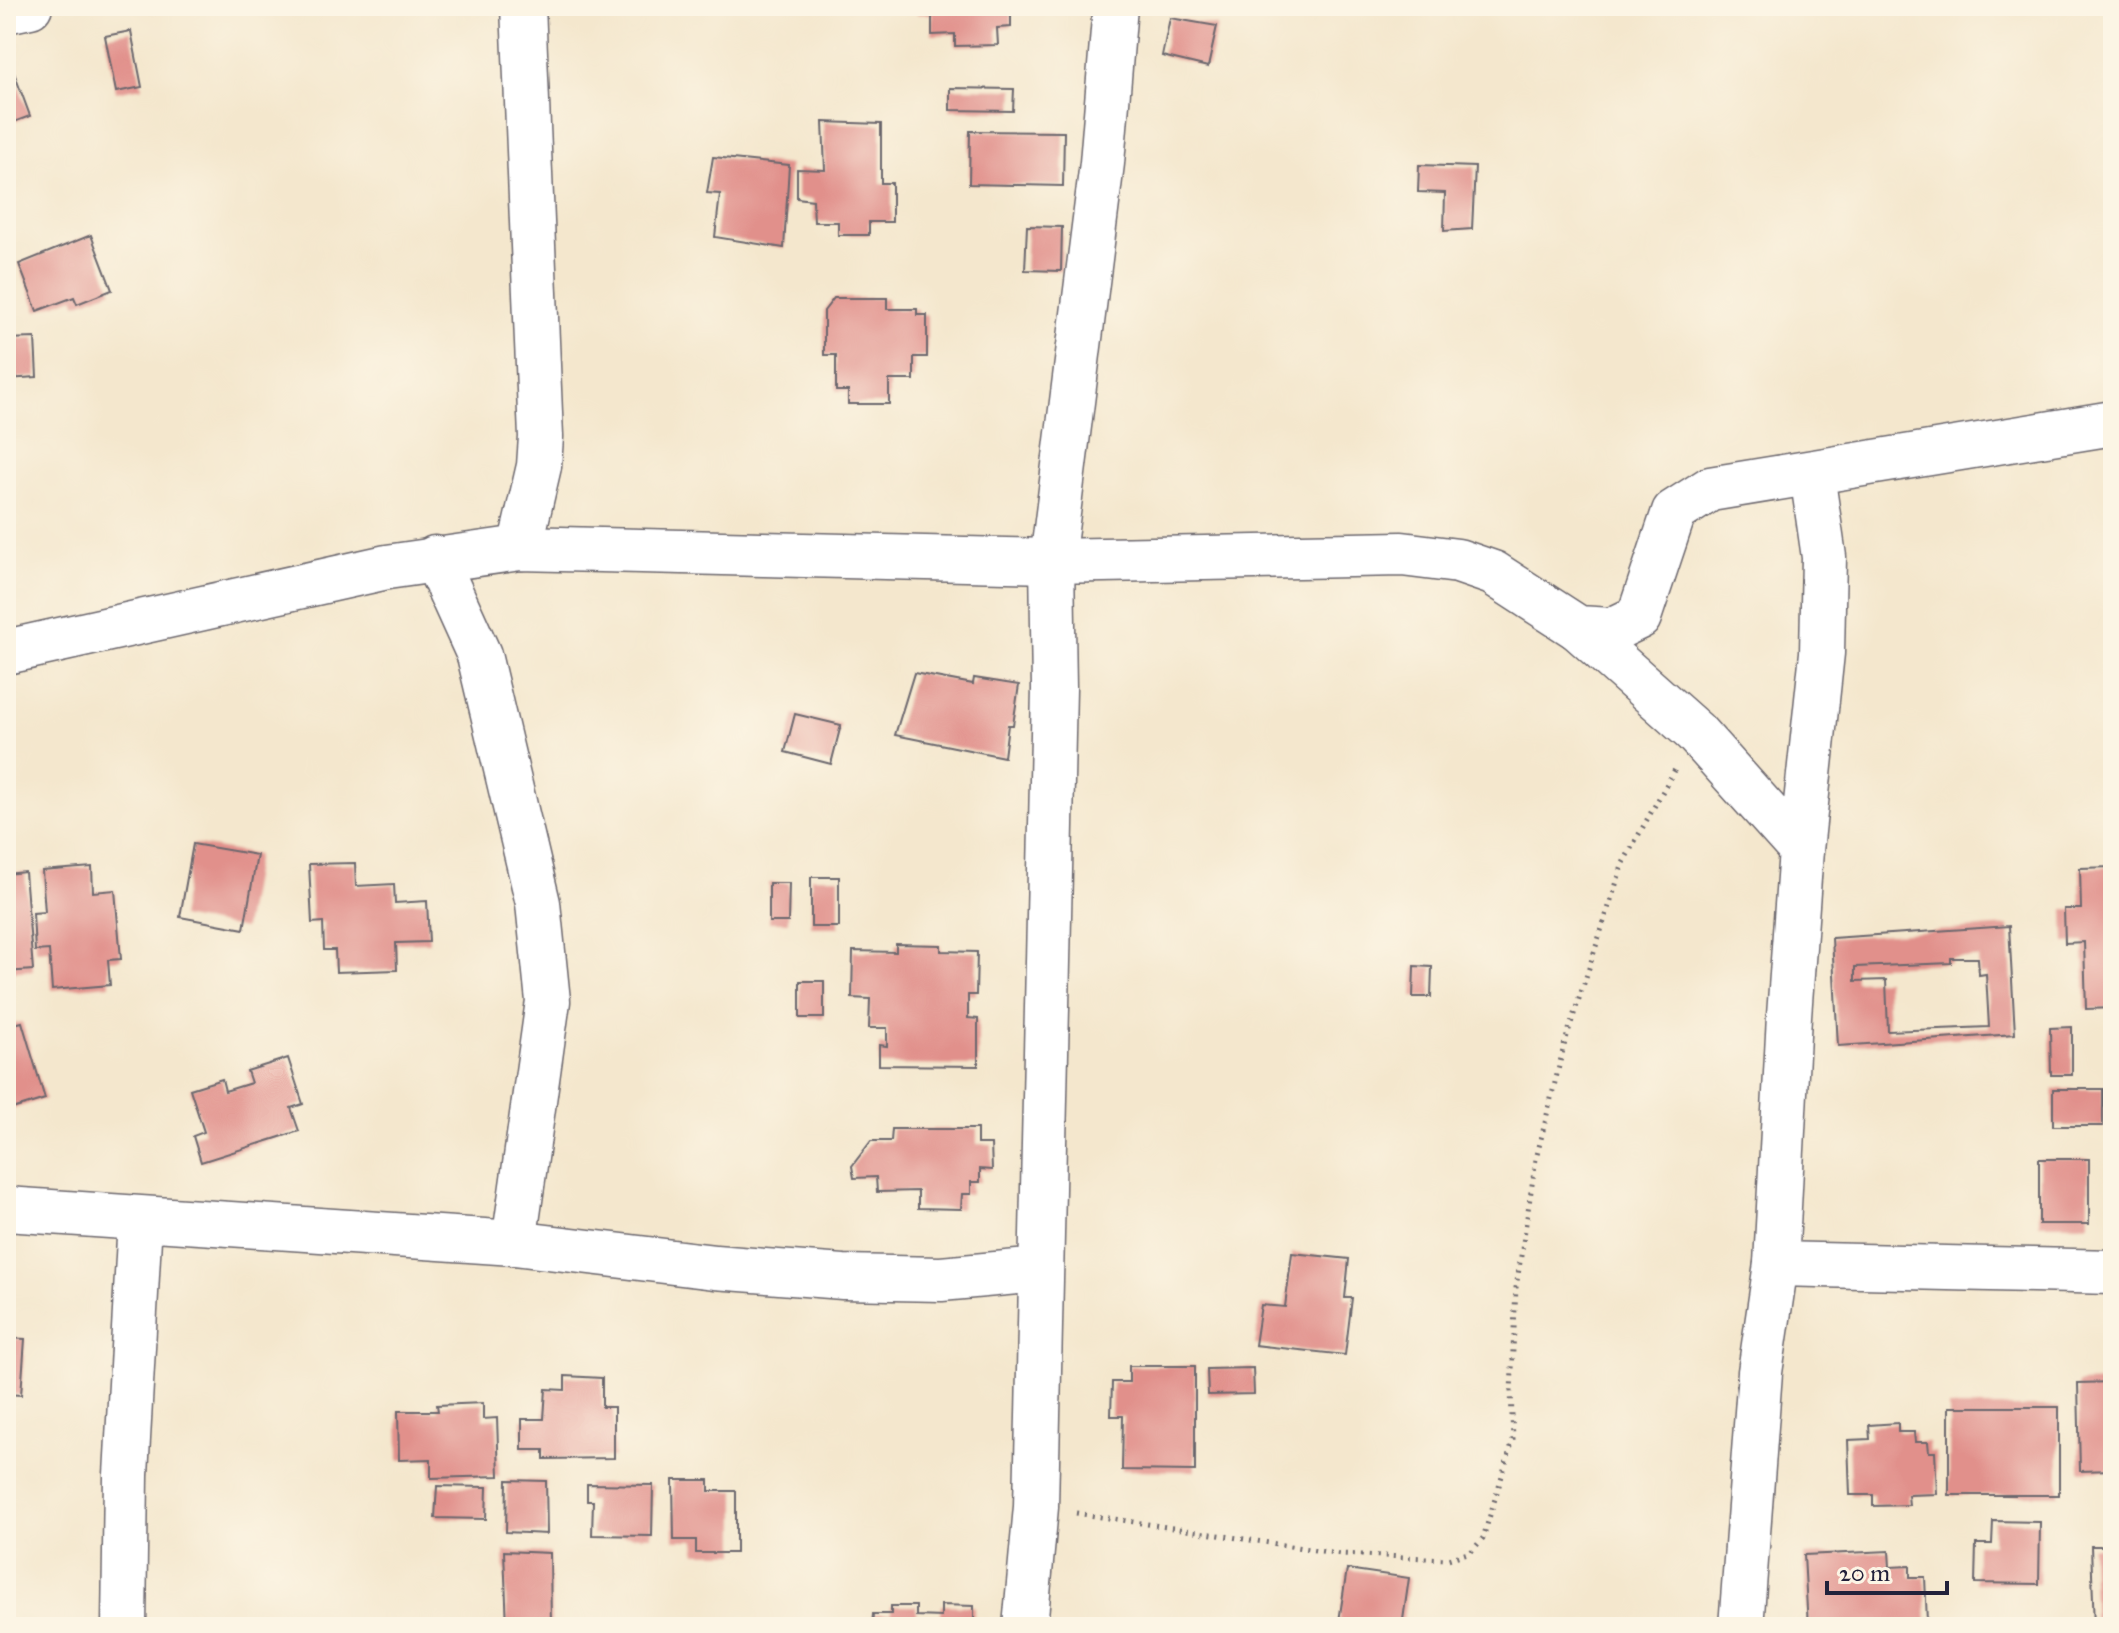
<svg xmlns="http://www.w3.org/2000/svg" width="2119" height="1633" viewBox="0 0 2119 1633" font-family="'IM FELL Great Primer',serif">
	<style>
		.building { fill: #e1908b; fill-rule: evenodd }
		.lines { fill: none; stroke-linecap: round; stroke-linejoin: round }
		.minor-casing { stroke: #6c676e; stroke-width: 47 }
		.path { stroke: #6c676e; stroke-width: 5; stroke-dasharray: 2 6; stroke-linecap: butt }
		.minor { stroke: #fff; stroke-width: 44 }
	</style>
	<rect width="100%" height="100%" fill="#fcf5e5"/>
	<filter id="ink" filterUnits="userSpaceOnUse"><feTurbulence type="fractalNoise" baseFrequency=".0125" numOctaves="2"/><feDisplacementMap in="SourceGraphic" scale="16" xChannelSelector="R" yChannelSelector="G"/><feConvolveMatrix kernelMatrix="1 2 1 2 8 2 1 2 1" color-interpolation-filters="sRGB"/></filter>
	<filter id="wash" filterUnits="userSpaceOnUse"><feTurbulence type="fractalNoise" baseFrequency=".006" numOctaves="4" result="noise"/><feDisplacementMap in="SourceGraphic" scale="32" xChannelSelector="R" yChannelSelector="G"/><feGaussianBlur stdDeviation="1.8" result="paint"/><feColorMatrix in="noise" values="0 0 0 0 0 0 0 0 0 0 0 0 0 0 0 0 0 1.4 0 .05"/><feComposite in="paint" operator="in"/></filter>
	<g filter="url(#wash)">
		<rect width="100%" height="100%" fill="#f4e7cd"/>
		<g id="blocks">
			<g class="building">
				<polygon points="917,6 1011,6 1011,27 997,28 998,45 955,46 955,34 932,35 932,14 917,14"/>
				<polygon points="1170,18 1217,26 1208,67 1162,56"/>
				<polygon points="131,31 142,87 116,92 105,36"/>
				<polygon points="6,51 30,116 6,125"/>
				<polygon points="950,88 1014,89 1013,111 950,110"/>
				<polygon points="823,122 881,124 881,183 892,183 892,222 869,222 869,235 838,235 838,222 814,222 813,200 797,198 797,169 825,170"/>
				<polygon points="970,131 1064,132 1063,186 969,184"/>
				<polygon points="713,157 789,165 784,248 715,237 720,194 707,193"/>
				<polygon points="1419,165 1475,167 1472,229 1444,231 1445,193 1418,192"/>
				<polygon points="1027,226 1062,227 1061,271 1025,270"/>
				<polygon points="91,235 112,290 77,304 74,297 37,311 19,264"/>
				<polygon points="834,298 887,298 887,309 917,309 917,315 927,315 927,357 914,357 914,380 889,380 889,404 848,404 848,391 836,391 836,355 824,355 824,311"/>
				<polygon points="35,338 37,377 6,379 6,339"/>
				<polygon points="914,673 973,684 974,678 1019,685 1013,725 1008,725 1004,757 895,735"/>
				<polygon points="795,714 841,725 831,764 785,752"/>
				<polygon points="193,844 257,855 244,929 180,917"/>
				<polygon points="355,863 356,886 394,884 395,903 427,901 429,942 396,943 397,970 336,972 335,950 324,950 323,922 312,923 309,864"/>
				<polygon points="92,867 93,892 115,890 121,959 108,960 110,985 52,990 49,950 35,951 33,913 45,912 42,871"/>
				<polygon points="2113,867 2113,1008 2086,1009 2084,942 2065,943 2064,909 2081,909 2080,868"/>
				<polygon points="25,872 33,970 6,972 6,874"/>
				<rect x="811" y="877" width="28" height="50"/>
				<polygon points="769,883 789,883 788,922 769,922"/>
				<path d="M 2009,926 L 2015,1034 L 1838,1046 L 1832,938 ZM 1951,958 L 1978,958 L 1979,975 L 1986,974 L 1989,1027 L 1888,1031 L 1886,980 L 1855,981 L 1855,967 L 1951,963 Z"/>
				<polygon points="896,944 941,945 941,951 977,952 976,995 968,995 968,1018 978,1019 978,1066 879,1065 879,1045 887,1046 887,1028 869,1028 870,999 852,998 853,951 896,952"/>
				<polygon points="1414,966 1432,967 1431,997 1413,997"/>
				<rect x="800" y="981" width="24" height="37"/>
				<polygon points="22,1022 45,1099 6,1111 6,1026"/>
				<polygon points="2072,1027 2072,1075 2051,1075 2050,1028"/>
				<polygon points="288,1058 303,1104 291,1108 299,1131 201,1162 193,1136 204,1132 190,1089 222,1079 225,1091 251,1083 247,1071"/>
				<rect x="2053" y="1089" width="50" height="37"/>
				<polygon points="892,1129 977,1129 977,1144 991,1144 992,1170 980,1169 980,1182 971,1182 971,1194 962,1194 961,1209 918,1208 918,1191 877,1192 876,1177 854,1178 852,1166 871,1141 891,1141"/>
				<rect x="2039" y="1159" width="50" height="65"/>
				<polygon points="1292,1253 1349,1259 1345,1298 1352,1298 1345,1355 1255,1345 1261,1305 1285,1307"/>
				<polygon points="6,1338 25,1339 21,1395 6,1394"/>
				<polygon points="1129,1366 1195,1366 1195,1471 1122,1470 1123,1416 1111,1416 1112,1382 1129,1382"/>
				<polygon points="1253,1368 1254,1394 1208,1395 1207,1369"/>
				<polygon points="565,1376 602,1378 602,1407 614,1407 614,1458 544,1459 544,1450 522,1450 522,1419 544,1419 546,1389 565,1390"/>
				<polygon points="2113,1382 2113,1470 2080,1471 2078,1383"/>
				<polygon points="483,1403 483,1419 497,1418 499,1476 431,1478 431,1459 399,1460 398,1411 438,1411 437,1405"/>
				<rect x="1949" y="1407" width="110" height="88"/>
				<polygon points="1898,1423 1898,1432 1914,1432 1915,1442 1928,1442 1929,1452 1935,1452 1937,1494 1908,1495 1909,1505 1873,1506 1873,1495 1850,1495 1848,1440 1870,1439 1869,1425"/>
				<polygon points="507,1480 546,1481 547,1534 506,1532"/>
				<polygon points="673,1480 709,1480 709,1491 736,1491 736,1553 696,1553 696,1540 674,1540"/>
				<polygon points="587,1484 653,1485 652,1536 592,1535 593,1501 587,1501"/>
				<polygon points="437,1486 487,1487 486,1519 435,1518"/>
				<polygon points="1993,1521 2040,1522 2039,1584 1975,1583 1976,1544 1992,1544"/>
				<polygon points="2091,1546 2113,1546 2113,1627 2094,1627"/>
				<polygon points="504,1551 550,1553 551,1627 507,1627"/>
				<polygon points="1889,1551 1890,1567 1910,1566 1910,1577 1925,1577 1927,1622 1908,1623 1909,1627 1808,1627 1804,1555"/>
				<polygon points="1347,1569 1409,1578 1402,1627 1339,1621"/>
				<polygon points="941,1605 974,1606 974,1627 872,1627 873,1614 891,1614 891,1606 916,1606 916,1616 941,1617"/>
			</g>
		</g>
	</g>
	<g filter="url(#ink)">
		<use href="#blocks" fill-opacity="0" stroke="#6c676e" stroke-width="2"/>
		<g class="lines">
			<g class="minor-casing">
				<g id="minor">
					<polyline points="6,11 30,6"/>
					<polyline points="520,548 539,466 541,437 523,6"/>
					<polyline points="435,558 479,655 538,903 548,1001 514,1243"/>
					<polyline points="1578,628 1695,732 1801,850"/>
					<polyline points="6,652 387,567 520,548 1052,561 1402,554 1458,561 1493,573 1578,628 1612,630 1639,617 1674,512 1710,489 2113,423"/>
					<polyline points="6,1209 514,1243 715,1267 843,1277 941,1279 1040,1270"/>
					<polyline points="1776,1264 2113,1272"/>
					<polyline points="124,1627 126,1475 140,1220"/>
					<polyline points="1025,1627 1036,1507 1054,689 1052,561 1102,163 1115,6"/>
					<polyline points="1741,1627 1760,1372 1776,1264 1789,1016 1801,850 1822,653 1824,557 1812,474"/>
				</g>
			</g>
			<polyline class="path" points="1076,1513 1341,1554 1448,1559 1471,1552 1483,1538 1513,1440 1511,1391 1516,1288 1536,1159 1565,1042 1623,863 1675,769"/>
			<use href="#minor" class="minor"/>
		</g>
	</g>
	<rect width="2119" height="1633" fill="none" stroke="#fcf5e5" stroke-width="32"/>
	<path d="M1827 1581v12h120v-12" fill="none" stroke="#22223b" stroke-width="4"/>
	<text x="1839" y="1581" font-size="24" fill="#22223b" stroke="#fcf5e5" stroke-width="6" paint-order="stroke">20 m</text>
</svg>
